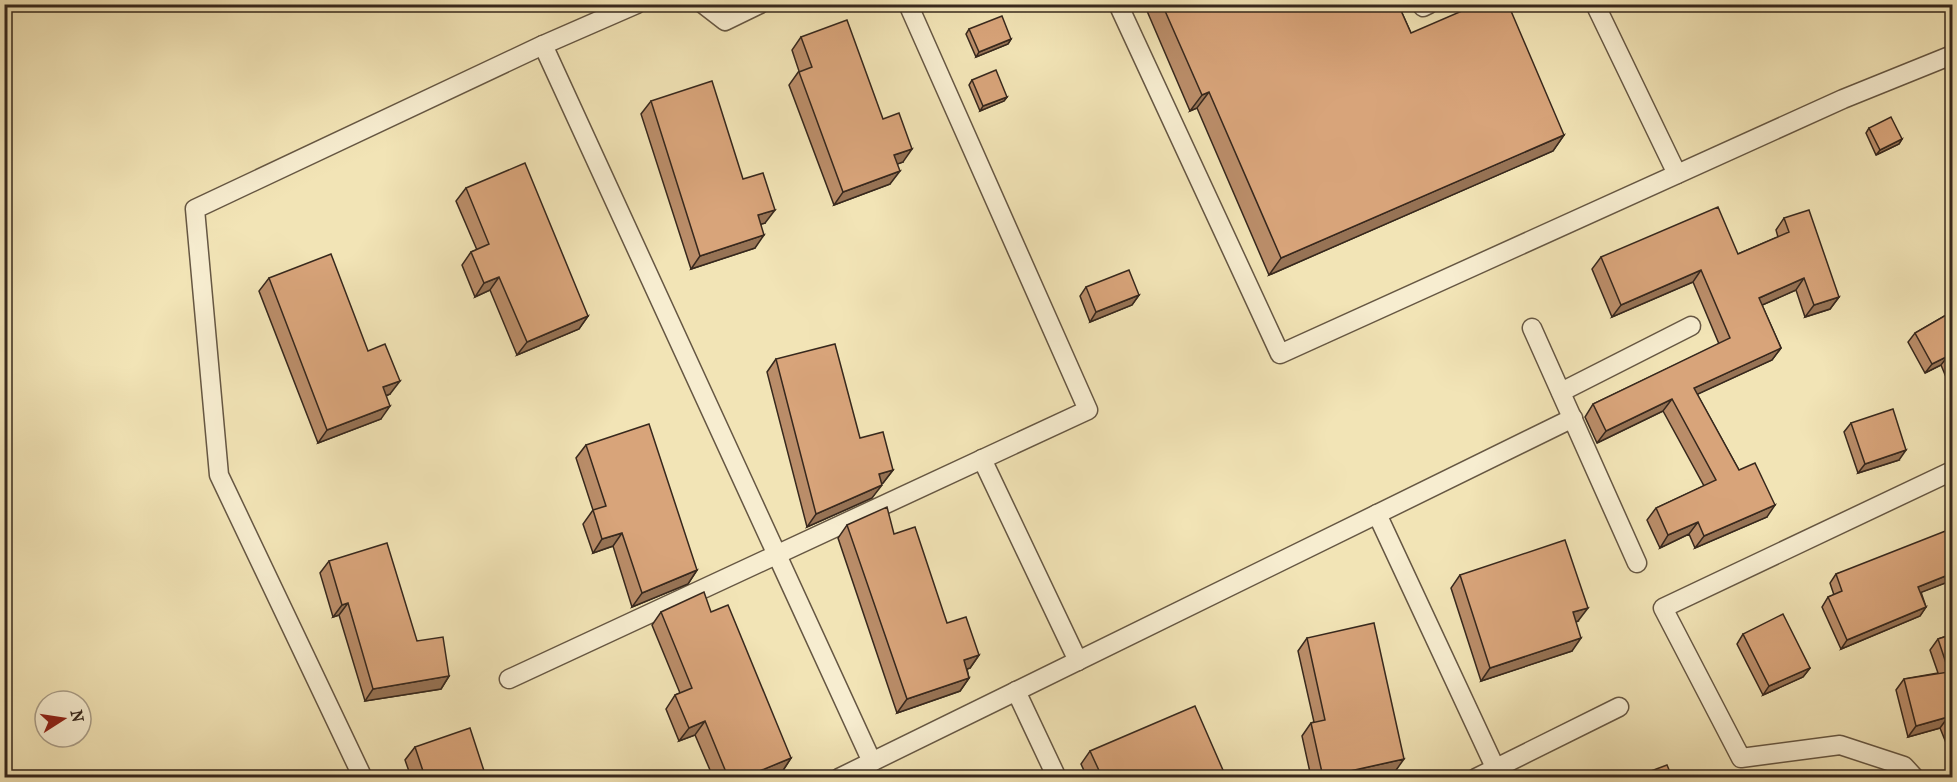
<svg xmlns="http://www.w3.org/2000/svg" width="1957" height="782" viewBox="0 0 1957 782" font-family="'IM FELL French Canon',serif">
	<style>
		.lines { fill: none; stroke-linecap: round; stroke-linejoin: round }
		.service-casing { stroke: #665743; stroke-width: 21 }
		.service { stroke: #f7edd0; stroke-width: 18 }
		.wall { fill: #ba8d69; stroke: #37281d; stroke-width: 1.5 }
		.shaded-wall { fill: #977355; stroke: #37281d; stroke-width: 1.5 }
		.building { fill: #d8a47a; stroke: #37281d; stroke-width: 1.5 }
	</style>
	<rect width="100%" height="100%" fill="#f2e4b6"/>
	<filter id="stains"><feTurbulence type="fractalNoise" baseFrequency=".00333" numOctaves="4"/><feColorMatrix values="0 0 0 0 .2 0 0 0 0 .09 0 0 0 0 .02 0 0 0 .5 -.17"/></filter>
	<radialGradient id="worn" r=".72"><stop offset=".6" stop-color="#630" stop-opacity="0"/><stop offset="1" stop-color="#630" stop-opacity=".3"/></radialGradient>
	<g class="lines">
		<g class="service-casing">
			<g id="service">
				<polyline points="703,4 725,21 760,4"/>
				<polyline points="1118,4 1280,354 1843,99 1952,55"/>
				<polyline points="1421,4 1423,7 1429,4"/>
				<polyline points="1595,4 1677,174"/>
				<polyline points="543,45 872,762"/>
				<polyline points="1532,328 1637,563"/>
				<polyline points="1561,392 1691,326"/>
				<polyline points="982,459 1078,661"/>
				<polyline points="1377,514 1500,778"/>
				<polyline points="509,679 1088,410 908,4"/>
				<polyline points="1016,691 1057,778"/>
				<polyline points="363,778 219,475 195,209 543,45 637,4"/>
				<polyline points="839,778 1573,418"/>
				<polyline points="1476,778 1619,707"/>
				<polyline points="1915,778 1904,766 1840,745 1741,758 1663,608 1952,471"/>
			</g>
		</g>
		<use href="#service" class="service"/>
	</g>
	<g class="wall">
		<polygon points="1144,4 1398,4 1411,33 1564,135 1553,151 1269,275 1197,108 1190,111"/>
		<polygon points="969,29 1011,39 1008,44 976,57 966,34"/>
		<polygon points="801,37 883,119 903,162 897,164 890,184 834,205 789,85 799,71 792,50"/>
		<polygon points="972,80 1007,97 1004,101 980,111 969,85"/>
		<polygon points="651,101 743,179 765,223 761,224 755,248 691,269 641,114"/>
		<polygon points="1869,128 1902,139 1899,144 1876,155 1866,133"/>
		<polygon points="466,188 588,316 579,329 517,355 490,290 475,297 462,265 471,252 477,250 456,201"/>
		<polygon points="1784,218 1839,297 1830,309 1805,317 1796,290 1762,305 1781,348 1772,360 1697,394 1739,470 1767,517 1695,548 1689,534 1660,548 1647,520 1656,508 1704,486 1663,411 1597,443 1585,417 1593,404 1719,344 1693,282 1612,317 1592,269 1601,257 1738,254 1778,237 1776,230"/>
		<polygon points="269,278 368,351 390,394 386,396 381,419 318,443 259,291"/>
		<polygon points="1086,287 1139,295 1132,305 1090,322 1080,296"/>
		<polygon points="1953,311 1953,394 1941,365 1925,373 1908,342 1915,333"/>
		<polygon points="776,359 893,470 883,483 881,484 872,498 807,527 767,372"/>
		<polygon points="1851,423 1899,460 1858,473 1844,432"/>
		<polygon points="586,445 697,570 688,584 632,607 613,546 593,553 583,524 593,510 576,458"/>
		<polygon points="847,525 894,534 947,623 979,655 970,668 967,669 969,678 960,691 897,713 838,538"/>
		<polygon points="1953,542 1953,580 1921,592 1926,607 1920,616 1841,649 1822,607 1828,597 1834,595 1830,583 1836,574"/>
		<polygon points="329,561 417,641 449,676 441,689 365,701 339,615 333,617 320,573"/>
		<polygon points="1460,575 1578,621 1576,622 1572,651 1481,681 1451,588"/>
		<polygon points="661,612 711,612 791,758 782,772 767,777 713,777 695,735 679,741 666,709 675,695 680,693 652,625"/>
		<polygon points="1743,634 1810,668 1803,677 1763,695 1737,644"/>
		<polygon points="1953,634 1953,760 1940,728 1908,737 1896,690 1904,679 1938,673 1930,650 1938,639"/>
		<polygon points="1307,638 1394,773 1372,777 1311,777 1302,736 1311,723 1314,722 1298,651"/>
		<polygon points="415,747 486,777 411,777 405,760"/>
		<polygon points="1090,751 1226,777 1087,777 1081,764"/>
	</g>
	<g class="shaded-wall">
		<polygon points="1011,39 1008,44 976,57 979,52"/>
		<polygon points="1209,92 1197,108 1190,111 1202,95"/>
		<polygon points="1007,97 1004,101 980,111 983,106"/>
		<polygon points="1564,135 1553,151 1269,275 1281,258"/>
		<polygon points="1902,139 1899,144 1876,155 1880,150"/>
		<polygon points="912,149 903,162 884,169 894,155"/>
		<polygon points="900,171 890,184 834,205 843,192"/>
		<polygon points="775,210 765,223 749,228 758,215"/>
		<polygon points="764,235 755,248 691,269 700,256"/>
		<polygon points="1701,270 1693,282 1612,317 1621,305"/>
		<polygon points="499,277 490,290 475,297 484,283"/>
		<polygon points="1804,278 1796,290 1751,310 1759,298"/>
		<polygon points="1139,295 1132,305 1090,322 1096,312"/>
		<polygon points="1839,297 1830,309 1805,317 1814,305"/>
		<polygon points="588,316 579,329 517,355 527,342"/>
		<polygon points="1781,348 1772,360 1685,400 1694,388"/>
		<polygon points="1948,356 1941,365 1925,373 1932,364"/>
		<polygon points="400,381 390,394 374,400 383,387"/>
		<polygon points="1672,399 1663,411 1597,443 1606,431"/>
		<polygon points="390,406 381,419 318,443 327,430"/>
		<polygon points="1906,450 1899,460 1858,473 1865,464"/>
		<polygon points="893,470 883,483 869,487 879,474"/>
		<polygon points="882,485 872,498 807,527 816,514"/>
		<polygon points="1775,505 1767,517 1695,548 1704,536"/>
		<polygon points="1698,522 1689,534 1660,548 1668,535"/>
		<polygon points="622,533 613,546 593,553 602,539"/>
		<polygon points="697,570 688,584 632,607 642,593"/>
		<polygon points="1953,573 1953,580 1912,596 1918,587"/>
		<polygon points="348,603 339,615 333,617 342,605"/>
		<polygon points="1926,607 1920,616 1841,649 1847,640"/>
		<polygon points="1588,608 1578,621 1564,626 1573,612"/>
		<polygon points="1581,638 1572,651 1481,681 1490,668"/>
		<polygon points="979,655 970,668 954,673 964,660"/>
		<polygon points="1810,668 1803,677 1763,695 1769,686"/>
		<polygon points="449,676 441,689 365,701 373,689"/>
		<polygon points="969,678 960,691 897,713 907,699"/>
		<polygon points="1948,717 1940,728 1908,737 1916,726"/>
		<polygon points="705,721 695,735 679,741 689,728"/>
		<polygon points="791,758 782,772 767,777 745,777"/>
		<polygon points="1404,759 1394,773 1372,777 1322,777"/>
	</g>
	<g class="building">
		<polygon points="1162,4 1398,4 1411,33 1478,4 1508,4 1564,135 1281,258 1209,92 1202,95"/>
		<polygon points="1002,16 1011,39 979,52 969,29"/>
		<polygon points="847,20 883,119 899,113 912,149 894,155 900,171 843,192 799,72 812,67 801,37"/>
		<polygon points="996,70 1007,97 983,106 972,80"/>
		<polygon points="712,81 743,179 763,173 775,210 758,215 764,235 700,256 651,101"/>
		<polygon points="1891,117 1902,139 1880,150 1869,128"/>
		<polygon points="525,163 588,316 527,342 499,277 484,283 471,252 489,244 466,188"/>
		<polygon points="1718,207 1738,254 1789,232 1784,218 1809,210 1839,297 1814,305 1804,278 1759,298 1781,348 1694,388 1739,470 1755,463 1775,505 1704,536 1698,522 1668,535 1656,508 1716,480 1672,399 1606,431 1593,404 1730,338 1701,270 1621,305 1601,257"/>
		<polygon points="331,254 368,351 385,344 400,381 383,387 390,406 327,430 269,278"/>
		<polygon points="1129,270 1139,295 1096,312 1086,287"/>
		<polygon points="1953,311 1953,368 1948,356 1932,364 1915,333"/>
		<polygon points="835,344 860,438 883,432 893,470 879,474 882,485 816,514 776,359"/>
		<polygon points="1893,409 1906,450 1865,464 1851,423"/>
		<polygon points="649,424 697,570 642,593 622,533 602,539 593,510 606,506 586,445"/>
		<polygon points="887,507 894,534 915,527 947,623 966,617 979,655 964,660 969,678 907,699 847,525"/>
		<polygon points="1948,530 1953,542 1953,573 1918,587 1926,607 1847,640 1828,597 1842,591 1836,574"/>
		<polygon points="1565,540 1588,608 1573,612 1581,638 1490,668 1460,575"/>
		<polygon points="387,543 417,641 443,637 449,676 373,689 348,603 342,605 329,561"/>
		<polygon points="704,592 711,612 728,605 791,758 745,777 728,777 705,721 689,728 675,695 692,688 661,612"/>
		<polygon points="1783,614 1810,668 1769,686 1743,634"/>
		<polygon points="1374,623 1404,759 1323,777 1311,723 1325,720 1307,638"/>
		<polygon points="1953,634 1953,728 1948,717 1916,726 1904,679 1949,672 1938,639"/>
		<polygon points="1195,706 1226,777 1102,777 1090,751"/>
		<polygon points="470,728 486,777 425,777 415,747"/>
		<polygon points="1667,765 1672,777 1635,777"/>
	</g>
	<rect width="1957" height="782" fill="none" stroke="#f2e4b6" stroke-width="24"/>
	<rect x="6" y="6" width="1945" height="770" fill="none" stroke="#37281d" stroke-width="3"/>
	<rect x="12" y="12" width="1933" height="758" fill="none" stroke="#37281d" stroke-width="1.5"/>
	<g transform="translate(63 719) rotate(78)"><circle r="28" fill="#f7edd0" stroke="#aa9e88" stroke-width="1.5"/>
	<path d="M0-4.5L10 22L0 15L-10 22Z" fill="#8f2418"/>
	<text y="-9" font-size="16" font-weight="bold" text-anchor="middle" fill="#37281d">N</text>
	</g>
	<rect width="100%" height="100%" filter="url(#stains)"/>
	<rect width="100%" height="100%" fill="url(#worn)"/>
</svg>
